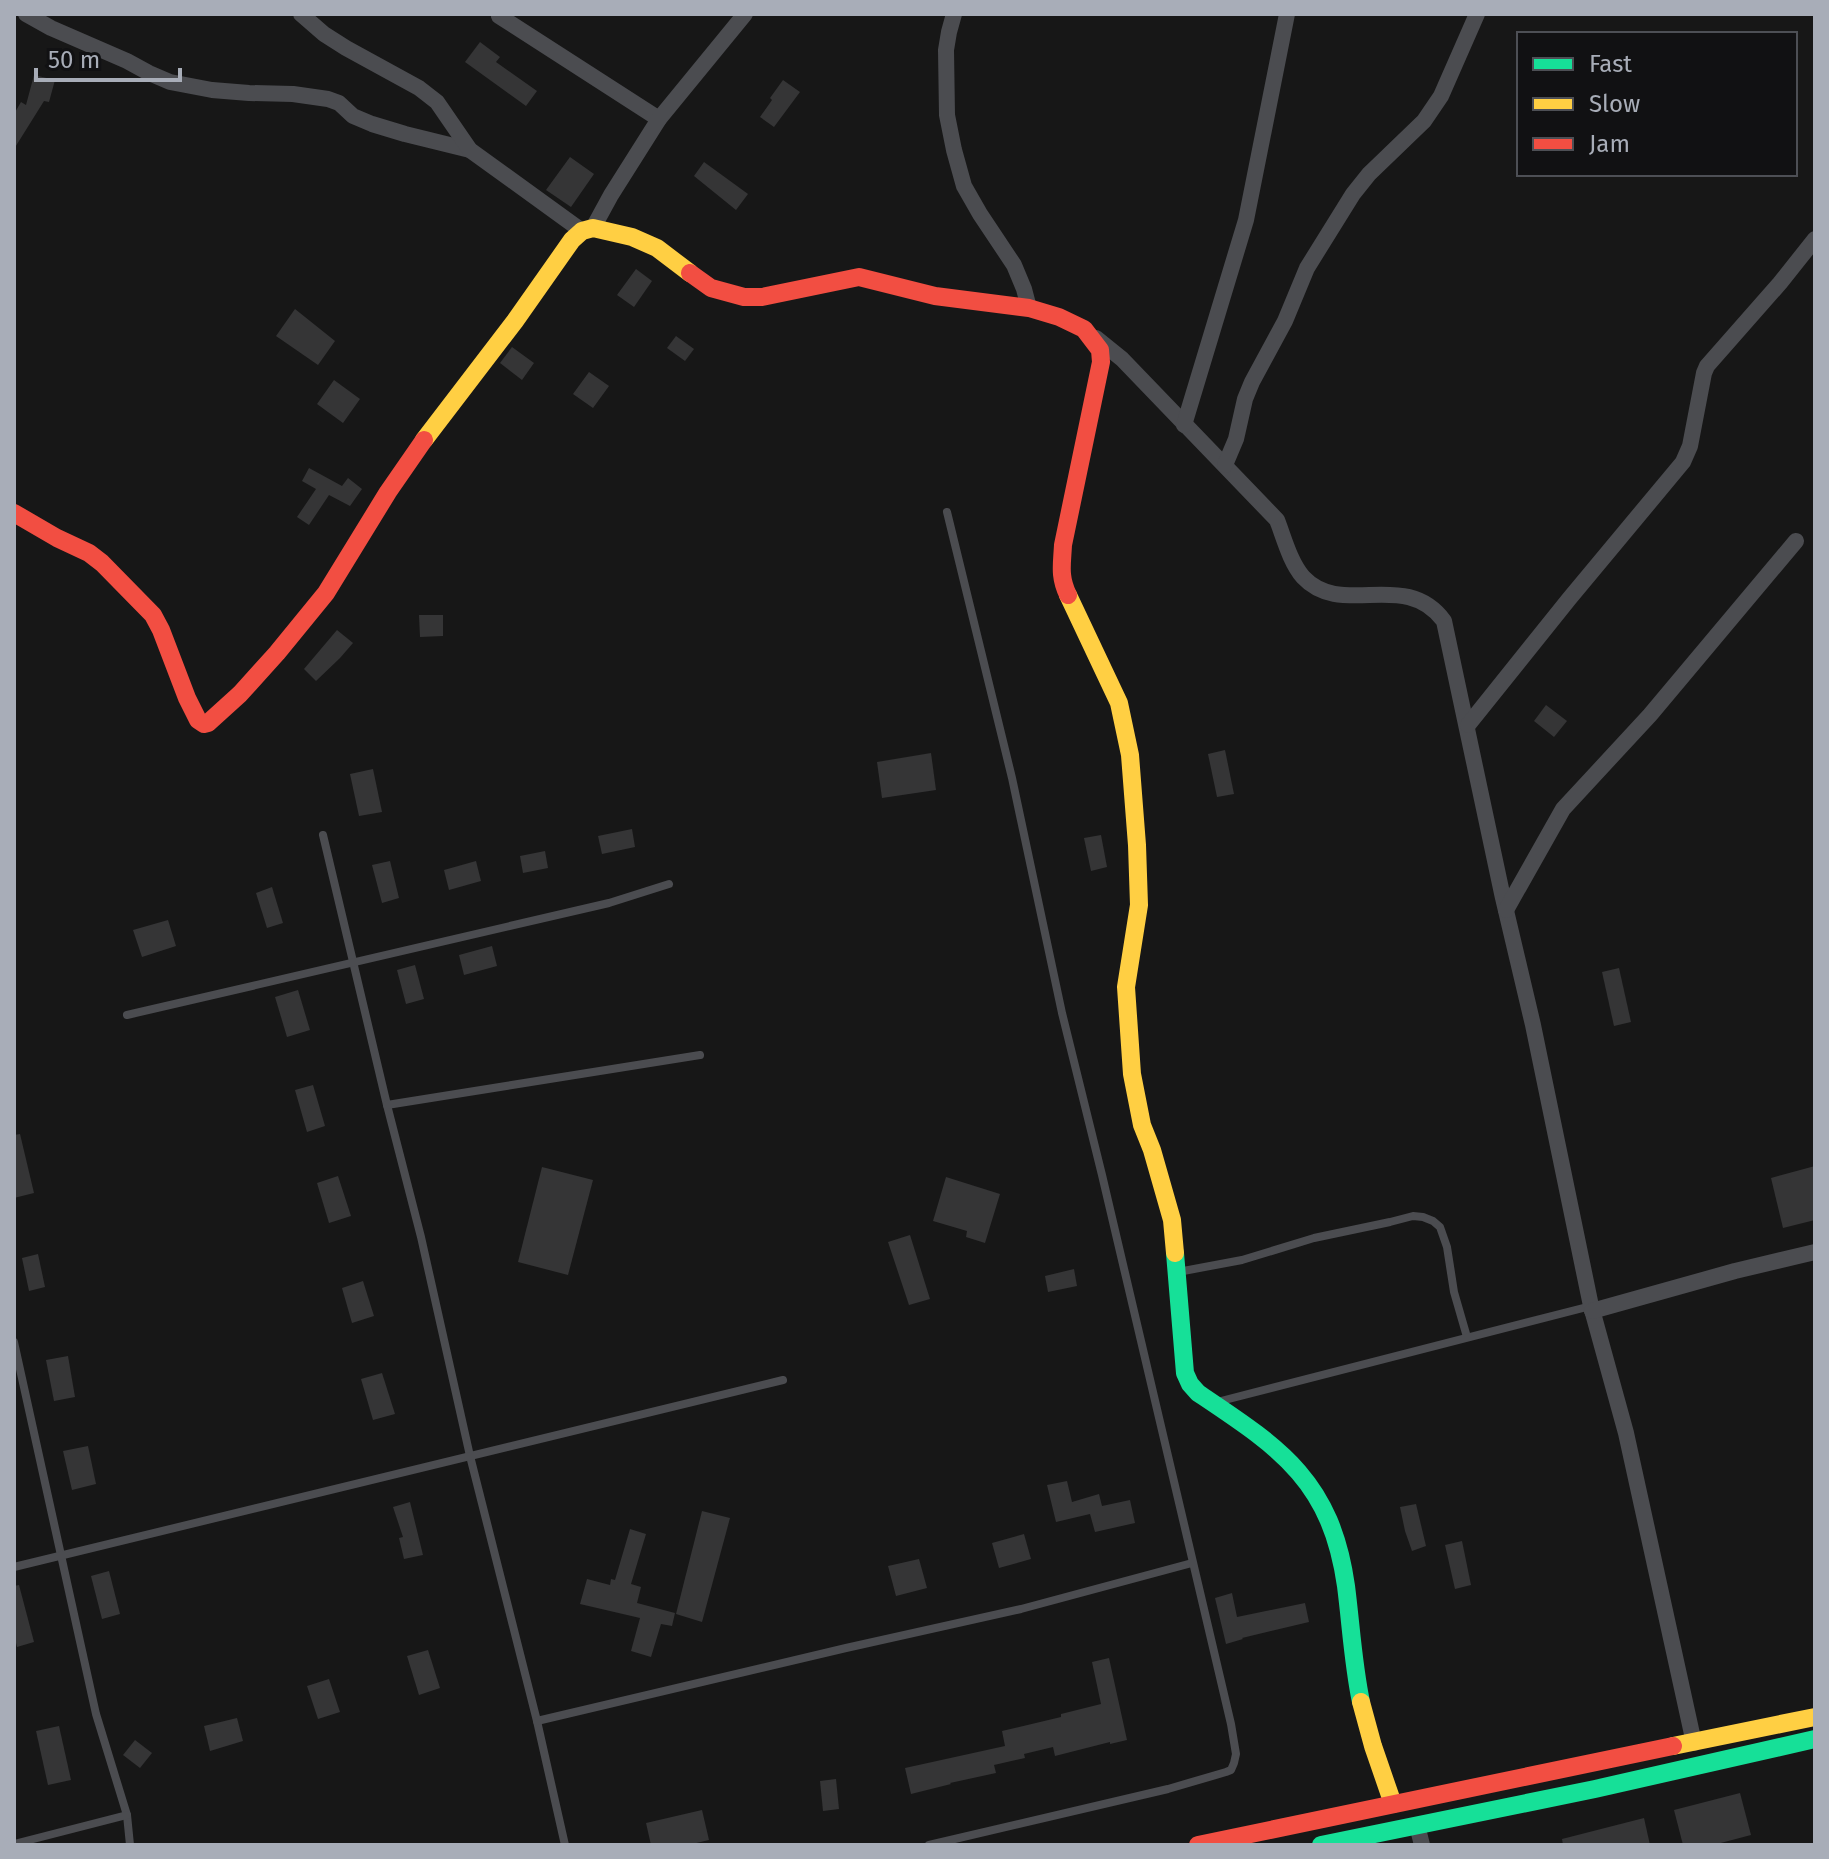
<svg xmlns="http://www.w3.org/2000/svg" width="1829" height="1859" viewBox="0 0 1829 1859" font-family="'Fira Sans',sans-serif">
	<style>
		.building { fill: #353536 }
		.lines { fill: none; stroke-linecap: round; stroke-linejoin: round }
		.lane { stroke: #4b4c50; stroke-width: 8 }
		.street { stroke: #4b4c50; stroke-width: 16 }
		.fast { stroke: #16e098; stroke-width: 18 }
		.slow { stroke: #ffcf43; stroke-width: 18 }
		.jam { stroke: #f24e42; stroke-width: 18 }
	</style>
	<rect width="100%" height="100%" fill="#171717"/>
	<g class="building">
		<polygon points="480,42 500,57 496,62 537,91 526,106 465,62"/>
		<polygon points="34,75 55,80 49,102 44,101 14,149 14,114 21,102 26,105"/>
		<polygon points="783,80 800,92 774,127 760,117 772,100 770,98"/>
		<polygon points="570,157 594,174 571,207 546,190"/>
		<polygon points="704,162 748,194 736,210 694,176"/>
		<polygon points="636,269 652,281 634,307 617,295"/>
		<polygon points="295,309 335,341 318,365 276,336"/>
		<polygon points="676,336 694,349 685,361 667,348"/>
		<polygon points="512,347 534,363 522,380 500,363"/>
		<polygon points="589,372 609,386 593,408 573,394"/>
		<polygon points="334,380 360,399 343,423 317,404"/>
		<polygon points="309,468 342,486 348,478 362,489 350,506 329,495 309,525 297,517 316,489 302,481"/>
		<polygon points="419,615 443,615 443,636 420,637"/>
		<polygon points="337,630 353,643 340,658 316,681 304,669"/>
		<polygon points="1546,705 1567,721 1554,737 1534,721"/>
		<polygon points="1225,750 1234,794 1217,797 1208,754"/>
		<polygon points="931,753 936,790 882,798 877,762"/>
		<polygon points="373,769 382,812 359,816 350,774"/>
		<polygon points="632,829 635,847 602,854 598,836"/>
		<polygon points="1101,835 1107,867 1091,871 1084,838"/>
		<polygon points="545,851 548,868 523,873 520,856"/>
		<polygon points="390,861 399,898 382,903 372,865"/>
		<polygon points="476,861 481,881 449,890 444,870"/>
		<polygon points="272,887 283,923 267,928 256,893"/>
		<polygon points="168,920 176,946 142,957 133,930"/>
		<polygon points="492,946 497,966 464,975 459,955"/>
		<polygon points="415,965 424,999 406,1004 397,970"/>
		<polygon points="1619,968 1631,1022 1614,1026 1602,972"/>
		<polygon points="298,990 310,1030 287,1037 275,997"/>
		<polygon points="313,1085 325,1126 307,1132 295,1090"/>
		<polygon points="20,1134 34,1193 14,1198 14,1135"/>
		<polygon points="1815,1166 1815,1220 1783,1228 1771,1178"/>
		<polygon points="542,1167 593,1180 568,1275 518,1262"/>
		<polygon points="338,1176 351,1216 329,1223 317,1183"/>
		<polygon points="946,1177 1000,1194 985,1243 966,1237 967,1231 933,1221"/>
		<polygon points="910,1235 930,1299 909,1305 888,1242"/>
		<polygon points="38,1254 45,1287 29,1291 22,1258"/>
		<polygon points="1074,1269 1077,1286 1048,1292 1045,1276"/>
		<polygon points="363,1281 374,1316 352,1323 342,1288"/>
		<polygon points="68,1356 75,1397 54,1401 46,1360"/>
		<polygon points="382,1373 395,1414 373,1420 361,1379"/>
		<polygon points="88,1446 96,1484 72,1490 63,1451"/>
		<polygon points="1067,1481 1072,1502 1099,1494 1102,1506 1130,1500 1135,1523 1095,1532 1090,1514 1056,1522 1047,1485"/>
		<polygon points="410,1502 423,1555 404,1559 399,1538 403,1537 393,1507"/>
		<polygon points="1416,1504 1426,1546 1412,1551 1405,1531 1400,1507"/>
		<polygon points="702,1511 730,1518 702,1622 676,1614"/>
		<polygon points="630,1529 646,1534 631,1584 641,1587 637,1603 675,1613 672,1626 661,1624 651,1657 631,1651 640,1618 580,1604 587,1579 610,1585 611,1579 615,1580"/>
		<polygon points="1024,1534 1031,1559 999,1568 992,1543"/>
		<polygon points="1462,1541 1471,1585 1455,1589 1445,1545"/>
		<polygon points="919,1559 927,1588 896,1596 888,1566"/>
		<polygon points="109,1571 120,1614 102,1619 91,1576"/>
		<polygon points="19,1585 34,1642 17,1647 14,1634 14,1586"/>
		<polygon points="1232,1593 1237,1617 1305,1603 1309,1622 1242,1638 1243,1639 1226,1644 1215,1598"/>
		<polygon points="428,1650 440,1688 419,1695 407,1656"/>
		<polygon points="1109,1658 1127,1740 1110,1744 1110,1742 1055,1756 1053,1747 1024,1754 1025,1758 994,1765 996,1773 950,1783 951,1784 911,1794 905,1768 1005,1746 1002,1731 1061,1717 1061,1714 1101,1704 1092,1662"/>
		<polygon points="329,1679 340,1712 318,1719 307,1686"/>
		<polygon points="237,1718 243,1741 210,1751 204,1726"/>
		<polygon points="59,1726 71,1780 48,1785 36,1731"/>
		<polygon points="135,1740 152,1753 140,1768 123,1755"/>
		<polygon points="836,1779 839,1809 823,1811 820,1781"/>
		<polygon points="1740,1793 1751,1835 1713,1845 1683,1845 1674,1810"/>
		<polygon points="702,1810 709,1840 688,1845 651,1845 646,1823"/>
		<polygon points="1644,1818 1650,1845 1563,1845 1562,1839"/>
	</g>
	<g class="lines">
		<g class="lane">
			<polyline points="323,835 387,1105 421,1237 470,1456 537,1721 565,1845"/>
			<polyline points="127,1015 609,903 669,884"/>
			<polyline points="387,1105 700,1055"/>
			<polyline points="1178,1272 1242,1260 1314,1238 1390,1222 1413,1216 1423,1217 1433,1221 1440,1227 1447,1247 1454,1292 1467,1337"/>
			<polyline points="14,1342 96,1714 127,1815 130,1845"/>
			<polyline points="1217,1402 1591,1306"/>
			<polyline points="14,1567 783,1380"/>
			<polyline points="537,1721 846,1648 1021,1609 1192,1563"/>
			<polyline points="14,1844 127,1815"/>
			<polyline points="929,1845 1168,1789 1226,1772 1231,1770 1234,1763 1236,1754 1231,1724 1102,1175 1062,1013 1012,778 947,512"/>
		</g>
		<g class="street">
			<polyline points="26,14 51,28 127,61 149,73 170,82 212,90 249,93 293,94 328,99 339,103 353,116 372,124 405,134 470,150"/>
			<polyline points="301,14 324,34 346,48 419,88 437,102 470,150 582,231"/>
			<polyline points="954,14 949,32 946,50 947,115 954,150 964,186 980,214 1014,265 1024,289 1029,308"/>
			<polyline points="499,16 659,119"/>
			<polyline points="593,228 611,195 659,119 745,14"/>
			<path d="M 1096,338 L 1122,359 L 1277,520 C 1284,538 1290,562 1303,577 C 1342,619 1405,568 1444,621 L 1503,898 L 1533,1025 L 1591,1306 L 1626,1433 L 1694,1743"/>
			<polyline points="1184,425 1246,220 1287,14"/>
			<polyline points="1225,465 1236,439 1245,399 1252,382 1285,321 1307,268 1353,194 1369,174 1424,121 1441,96 1477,14"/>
			<polyline points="1468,725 1569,599 1683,462 1690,446 1704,373 1707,366 1780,283 1815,239"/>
			<polyline points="1506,910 1563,809 1650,715 1796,541"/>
			<polyline points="1592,1311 1735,1271 1815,1252"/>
			<polyline points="1417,1825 1422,1845"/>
		</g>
		<g class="fast">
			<path d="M 1175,1253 L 1185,1373 L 1190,1384 L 1198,1393 C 1280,1448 1331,1480 1346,1586 C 1351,1625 1353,1664 1361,1702"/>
			<polyline points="1321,1845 1595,1789 1815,1739"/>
		</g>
		<g class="slow">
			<polyline points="424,440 515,321 572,240 582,231 593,228 632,237 657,248 690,273"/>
			<polyline points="1068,595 1119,703 1130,755 1137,845 1139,905 1126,987 1132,1074 1142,1125 1152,1150 1172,1220 1175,1253"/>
			<polyline points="1361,1702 1373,1746 1393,1804"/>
			<polyline points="1673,1746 1815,1717"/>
		</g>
		<g class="jam">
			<path d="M 690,273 L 711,288 L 744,297 L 762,297 L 859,277 L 935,296 L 1029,308 L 1059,317 L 1084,329 L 1100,350 L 1101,362 L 1063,545 C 1062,565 1059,576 1068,595"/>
			<polyline points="14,513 57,538 89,553 102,563 153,615 161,630 187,698 198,720 204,724 208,723 240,694 277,653 326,593 388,492 424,440"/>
			<polyline points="1198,1845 1673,1746"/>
		</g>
	</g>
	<rect width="1829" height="1859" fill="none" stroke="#a8adb8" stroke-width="32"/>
	<rect x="1517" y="32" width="280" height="144" fill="#111113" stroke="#4d4f55" stroke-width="2"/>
	<rect x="1533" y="58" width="40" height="12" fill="#16e098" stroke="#4d4f55" stroke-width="2"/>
	<text x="1589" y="72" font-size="24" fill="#a8adb8">Fast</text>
	<rect x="1533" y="98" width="40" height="12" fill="#ffcf43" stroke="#4d4f55" stroke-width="2"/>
	<text x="1589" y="112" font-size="24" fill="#a8adb8">Slow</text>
	<rect x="1533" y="138" width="40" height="12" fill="#f24e42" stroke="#4d4f55" stroke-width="2"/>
	<text x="1589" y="152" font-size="24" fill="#a8adb8">Jam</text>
	<path d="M36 68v12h144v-12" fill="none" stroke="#a8adb8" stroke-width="4"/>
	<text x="48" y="68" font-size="24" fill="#a8adb8" stroke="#111113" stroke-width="6" paint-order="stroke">50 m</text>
</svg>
